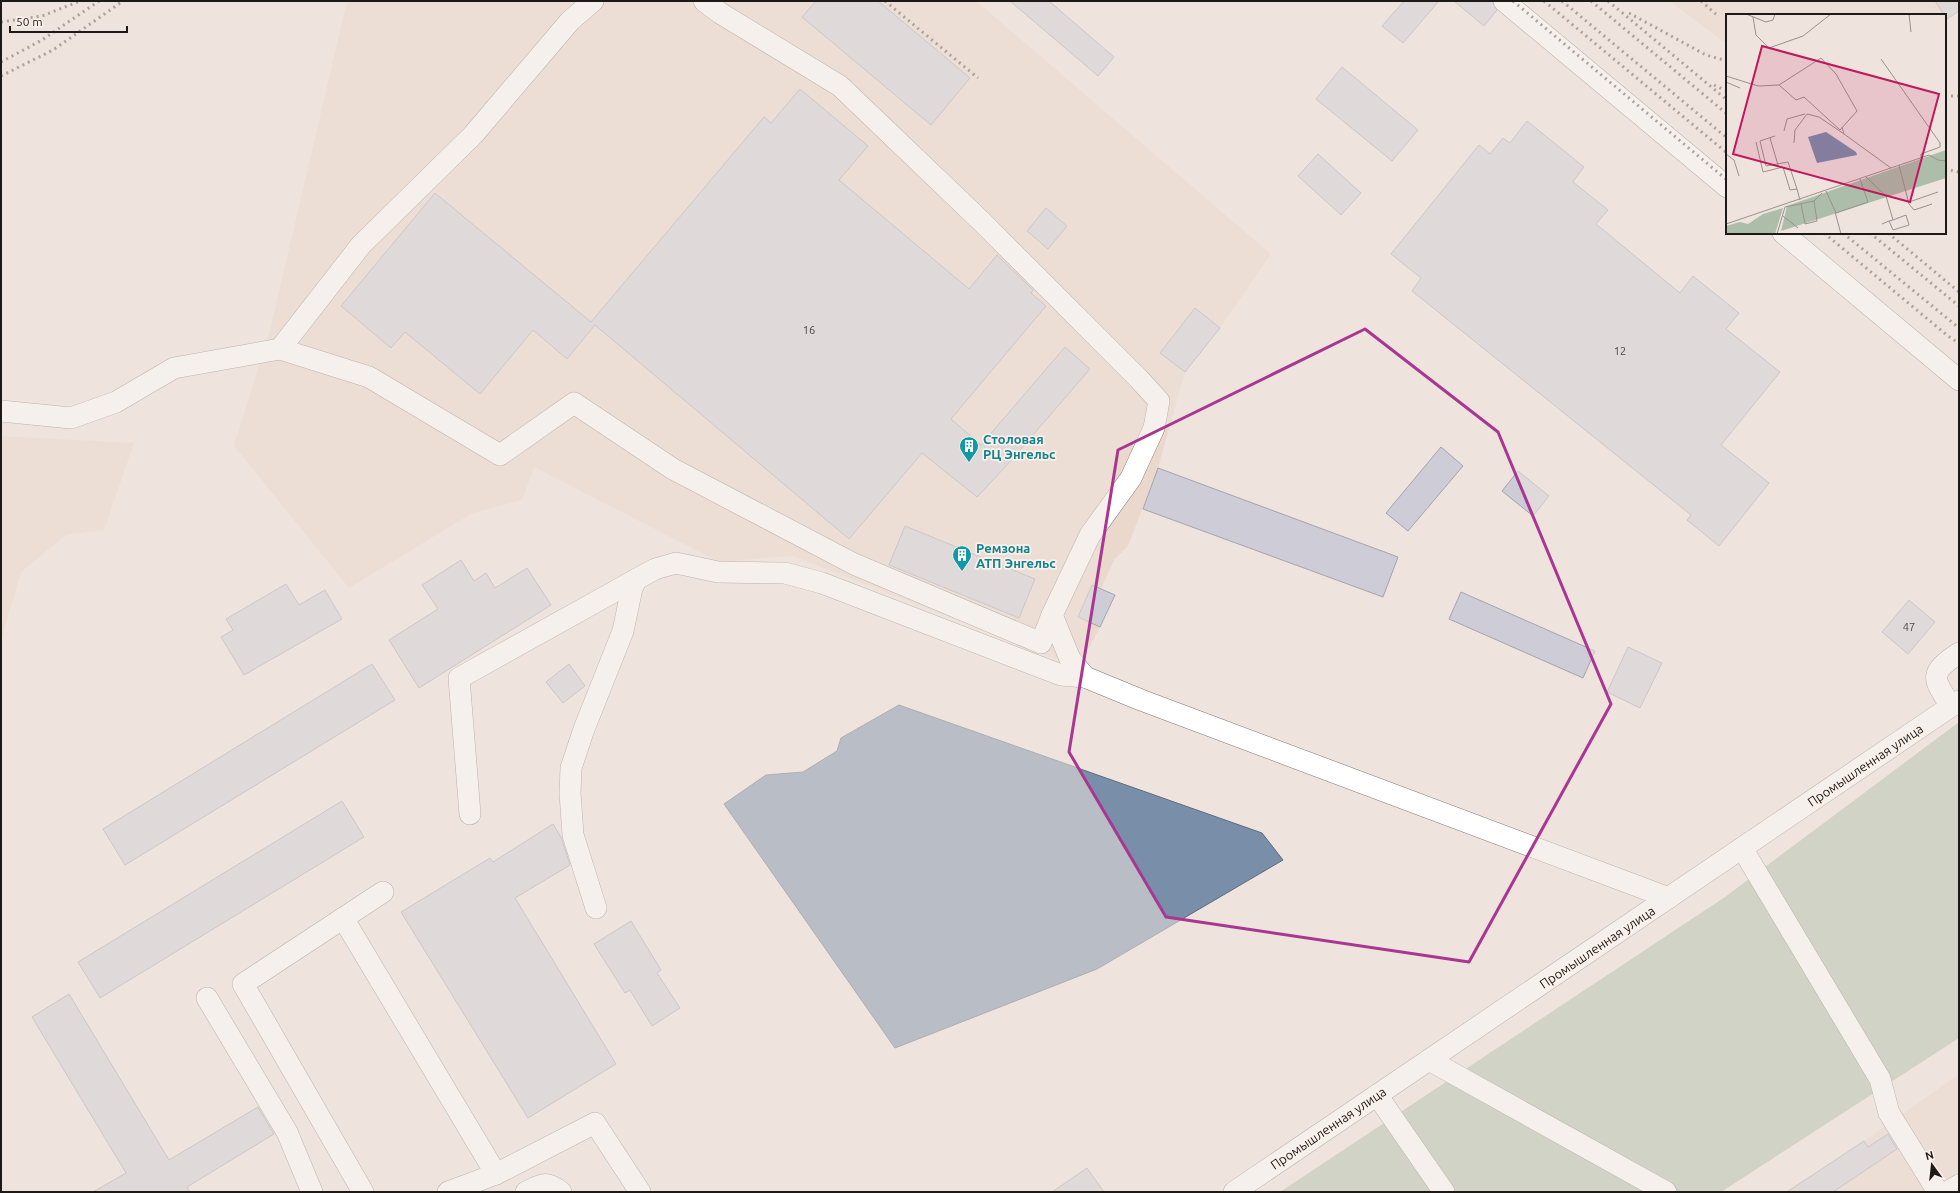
<svg xmlns="http://www.w3.org/2000/svg" width="1960" height="1193" viewBox="0 0 1960 1193" font-family="Ubuntu,sans-serif">
	<style>
		.built { fill: #ead8cd }
		.green { fill: #acbea9 }
		.water { fill: #798fa9; stroke: #5d6c7d }
		.building { fill: #cdccd7; stroke: #a4a3ae }
		.lines { fill: none; stroke-linecap: round; stroke-linejoin: round }
		.minor-casing { stroke: #817772; stroke-width: 22 }
		.minor { stroke: #fff; stroke-width: 21 }
		.rail { stroke: #5b5552; stroke-width: 3; stroke-dasharray: 2 4; stroke-linecap: butt }
		.marked { fill: none; stroke: #a93792; stroke-width: 3; stroke-linejoin: round }
		.labels { text-anchor: middle; dominant-baseline: central; stroke-width: 3.5; stroke-linejoin: round; paint-order: stroke }
		.number-label { font-size: 11px; fill: #494647 }
		.culture-label { font-size: 13px; font-weight: bold; fill: #0d838f; stroke: #fcf0ea; text-anchor: start }
		.street-label { font-size: 13px; fill: #1d1917; stroke: #fcf0ea }
		.inset-road { fill: none; stroke: #9a928e; stroke-width: 1 }
		.view { fill: #c2185b; fill-opacity: 0.15; stroke: #c2185b; stroke-width: 2 }
		.inset-edge { fill: none; stroke: #1d1917; stroke-width: 2 }
	</style>
	<rect width="100%" height="100%" fill="#eee3dd"/>
	<g class="built">
		<polygon points="347,1 976,1 1271,254 1220,328 1185,372 1158,468 1128,546 1114,560 1101,589 1092,585 1078,617 1100,627 1085,655 1062,661 793,556 719,562 534,467 522,500 471,514 349,588 234,446 270,330"/>
		<polygon points="1669,1 1959,1 1959,11 1945,21 1945,15 1727,15 1727,41 1723,41"/>
		<polygon points="1,436 134,443 104,530 66,535 21,572 1,641"/>
		<polygon points="1959,1074 1959,1192 1785,1192 1864,1141"/>
	</g>
	<polygon class="green" points="1959,722 1959,1038 1721,1192 1280,1192 1725,897"/>
	<polygon class="water" points="899,705 1262,833 1283,860 1097,969 895,1048 724,804 766,775 803,772 837,751 841,738"/>
	<g class="building">
		<polygon points="816,1 878,1 970,78 931,125 802,17"/>
		<polygon points="1010,1 1049,1 1114,57 1098,76"/>
		<polygon points="1404,1 1439,1 1403,43 1382,26"/>
		<polygon points="1454,1 1492,1 1497,10 1484,26"/>
		<polygon points="1935,1 1959,1 1959,11 1947,19"/>
		<polygon points="1342,67 1418,130 1392,161 1316,99"/>
		<polygon points="800,89 868,146 839,180 969,289 997,255 1033,290 1031,293 1046,306 951,419 981,445 1065,347 1090,369 1006,466 977,497 922,453 849,539 595,325 567,359 533,330 480,394 405,332 391,348 341,306 435,193 591,322 764,117 771,123"/>
		<polygon points="1527,121 1584,167 1573,182 1608,210 1596,224 1680,293 1693,276 1739,313 1726,329 1780,372 1721,445 1769,483 1719,546 1687,520 1691,515 1412,291 1421,278 1391,254 1479,145 1490,154 1503,138 1510,143"/>
		<polygon points="1318,154 1361,193 1341,215 1298,176"/>
		<polygon points="1046,208 1067,226 1048,249 1027,231"/>
		<polygon points="1195,308 1220,328 1185,372 1160,353"/>
		<polygon points="1441,447 1463,466 1408,531 1386,513"/>
		<polygon points="1158,468 1398,557 1383,597 1143,509"/>
		<polygon points="1518,471 1549,496 1533,516 1502,491"/>
		<polygon points="905,526 1035,579 1019,618 889,565"/>
		<polygon points="461,560 474,581 486,573 495,588 527,568 551,605 419,688 389,640 438,609 422,585"/>
		<polygon points="286,584 299,605 325,590 342,619 244,675 221,637 233,630 226,619"/>
		<polygon points="1092,585 1115,595 1100,627 1078,617"/>
		<polygon points="1461,592 1595,651 1583,678 1449,619"/>
		<polygon points="1909,600 1935,622 1908,654 1882,632"/>
		<polygon points="1628,647 1662,663 1640,708 1607,692"/>
		<polygon points="372,664 395,700 125,865 103,829"/>
		<polygon points="569,664 585,686 563,703 546,682"/>
		<polygon points="342,801 364,837 100,998 78,962"/>
		<polygon points="553,824 561,837 570,865 515,898 616,1064 528,1118 401,912 490,858 493,862"/>
		<polygon points="631,921 661,970 657,973 680,1008 652,1026 630,990 625,993 594,944"/>
		<polygon points="69,994 169,1160 258,1107 274,1134 187,1187 190,1192 93,1192 126,1173 32,1017"/>
		<polygon points="1888,1134 1897,1149 1833,1192 1787,1192 1864,1141 1868,1147"/>
		<polygon points="1087,1168 1104,1192 1052,1192"/>
	</g>
	<g class="lines">
		<g class="minor-casing">
			<g id="minor">
				<polyline points="1504,1 1727,187"/>
				<polyline points="1783,233 1959,380"/>
				<polyline points="280,349 361,245 473,135 570,21 593,1"/>
				<polyline points="1,411 71,418 116,402 174,368 280,349 369,377 500,455 574,403 673,469 854,564 1041,643 1052,615 1090,535 1131,478 1154,428 1159,401 1139,379 980,220 840,86 720,13 704,1"/>
				<polyline points="1052,615 1070,659 1085,677 1141,700 1669,898"/>
				<path d="M 1951,706 C 1932,678 1929,673 1959,653"/>
				<polyline points="470,814 459,678 637,579"/>
				<polyline points="1742,848 1880,1079 1889,1113 1938,1192"/>
				<polyline points="596,908 573,835 570,793 571,768 584,729 623,631 632,588 637,579 655,569 676,563 718,572 785,573 822,583 1061,675 1085,677"/>
				<polyline points="343,918 496,1174"/>
				<polyline points="207,998 287,1132 312,1192"/>
				<polyline points="1429,1060 1666,1192"/>
				<polyline points="1377,1095 1444,1192"/>
				<polyline points="363,1192 243,984 383,892"/>
				<polyline points="448,1192 496,1174 595,1123 640,1192"/>
				<path d="M 526,1192 C 542,1184 546,1180 561,1192"/>
				<polyline points="1234,1192 1959,701"/>
				<polyline points="1947,1192 1959,1185"/>
			</g>
		</g>
		<use href="#minor" class="minor"/>
		<g class="rail">
			<polyline points="885,1 978,78"/>
			<polyline points="1513,1 1727,180"/>
			<polyline points="1544,1 1727,153"/>
			<polyline points="1562,1 1727,138"/>
			<polyline points="1591,1 1727,114"/>
			<polyline points="1608,1 1727,100"/>
			<polyline points="1701,1 1718,16"/>
			<polyline points="1629,13 1706,55 1727,61"/>
			<polyline points="1,22 42,16 80,1"/>
			<polyline points="1,62 42,40 99,1"/>
			<polyline points="1,76 53,50 123,1"/>
			<polyline points="1714,85 1727,91"/>
			<polyline points="1945,96 1959,96"/>
			<polyline points="1945,169 1959,172"/>
			<polyline points="1824,233 1948,336 1959,343"/>
			<polyline points="1843,233 1959,328"/>
			<polyline points="1870,233 1959,306"/>
			<polyline points="1888,233 1959,292"/>
		</g>
	</g>
	<path d="M0 0H1960V1193H0ZM 1365,329 L 1498,432 L 1611,704 L 1469,962 L 1166,917 L 1069,752 L 1118,450 Z" fill="#eee3dd" fill-opacity=".55" fill-rule="evenodd"/>
	<path class="marked" d="M 1365,329 L 1498,432 L 1611,704 L 1469,962 L 1166,917 L 1069,752 L 1118,450 Z"/>
	<defs>
		<g id="building-pin" transform="scale(1)"><path d="M0 17L-7.5 6A9.5 9.5 0 1 1 7.5 6Z" fill="#0f9aa8" stroke="#fcf0ea"/><path d="M-4-6H4V6H1V3H-1V6H-4ZM-2.5-4.3h1.7v1.8h-1.7ZM.8-4.3h1.7v1.8H.8ZM-2.5-1h1.7V.8h-1.7ZM.8-1h1.7V.8H.8Z" fill="#fff"/></g>
	</defs>
	<g fill-rule="evenodd">
		<use href="#building-pin" x="969" y="446"/>
		<use href="#building-pin" x="962" y="555"/>
	</g>
	<g class="labels">
		<g class="number-label">
			<text x="809" y="330">16</text>
			<text x="1620" y="351">12</text>
			<text x="1909" y="627">47</text>
		</g>
		<g class="culture-label">
			<text x="983" y="439">Столовая<tspan x="983" dy="15">РЦ Энгельс</tspan></text>
			<text x="976" y="548">Ремзона<tspan x="976" dy="15">АТП Энгельс</tspan></text>
		</g>
		<g class="street-label">
			<text transform="translate(1865 765) rotate(-34)">Промышленная улица</text>
			<text transform="translate(1597 947) rotate(-34)">Промышленная улица</text>
			<text transform="translate(1328 1128) rotate(-34)">Промышленная улица</text>
		</g>
	</g>
	<g transform="translate(1726 14)">
		<rect width="220" height="220" fill="#eee3dd"/>
		<path d="M 220,136 L 220,164 L 55,217 L 61,192 ZM 57,194 L 49,220 L 0,220 L 0,212 L 14,208 L 22,210 L 37,200 Z" fill="#acbea9"/>
		<path d="M 100,118 L 130,138 L 131,141 L 91,149 L 82,123 Z" fill="#798fa9"/>
		<path class="inset-road" d="M 20,0 L 40,8 L 47,6 L 49,0M 183,0 L 185,18M 27,3 L 30,21 L 43,34 L 77,22 L 105,0M 155,45 L 214,129 L 214,133 L 195,140 L 195,144M 0,62 L 32,72 L 53,71 L 70,86 L 78,83 L 114,116 L 131,97 L 110,60 L 95,44 L 53,71M 0,68 L 14,74M 116,113 L 118,120 L 165,154M 58,117 L 61,105 L 79,100M 49,122 L 34,127 L 40,152 L 62,148 L 71,175M 44,124 L 52,151M 30,128 L 37,158 L 57,153 L 64,176 L 71,175 L 74,186M 68,129 L 69,116 L 81,100 L 93,103 L 118,120M 0,140 L 8,146 L 13,162M 173,151 L 183,190 L 188,196 L 206,190M 140,163 L 160,182 L 167,206M 100,177 L 110,199 L 142,188 L 134,165M 183,188 L 212,178M 75,190 L 79,210 L 91,207 L 88,187M 59,193 L 88,187 L 96,179M 109,198 L 115,220M 57,202 L 72,214M 0,210 L 203,141 L 212,146 L 220,147M 156,210 L 163,207 L 167,206 L 180,201 L 183,211 L 167,216 L 163,207M 51,220 L 59,193"/>
		<path class="view" d="M 36,32 L 213,80 L 184,188 L 7,140 Z"/>
		<rect width="220" height="220" class="inset-edge"/>
	</g>
	<rect width="1960" height="1193" fill="none" stroke="#1d1917" stroke-width="4"/>
	<g transform="translate(1932 1165) rotate(345)" stroke="#fcf0ea" stroke-width="3" paint-order="stroke">
	<path d="M0-3L7 15L0 10L-7 15Z" fill="#1d1917"/>
	<text y="-6" font-size="11" font-weight="bold" text-anchor="middle" fill="#1d1917">N</text>
	</g>
	<path d="M10 26v6h117v-6" fill="none" stroke="#1d1917" stroke-width="2"/>
	<text x="16" y="26" font-size="12" fill="#1d1917" stroke="#fcf0ea" stroke-width="3" paint-order="stroke">50 m</text>
</svg>
